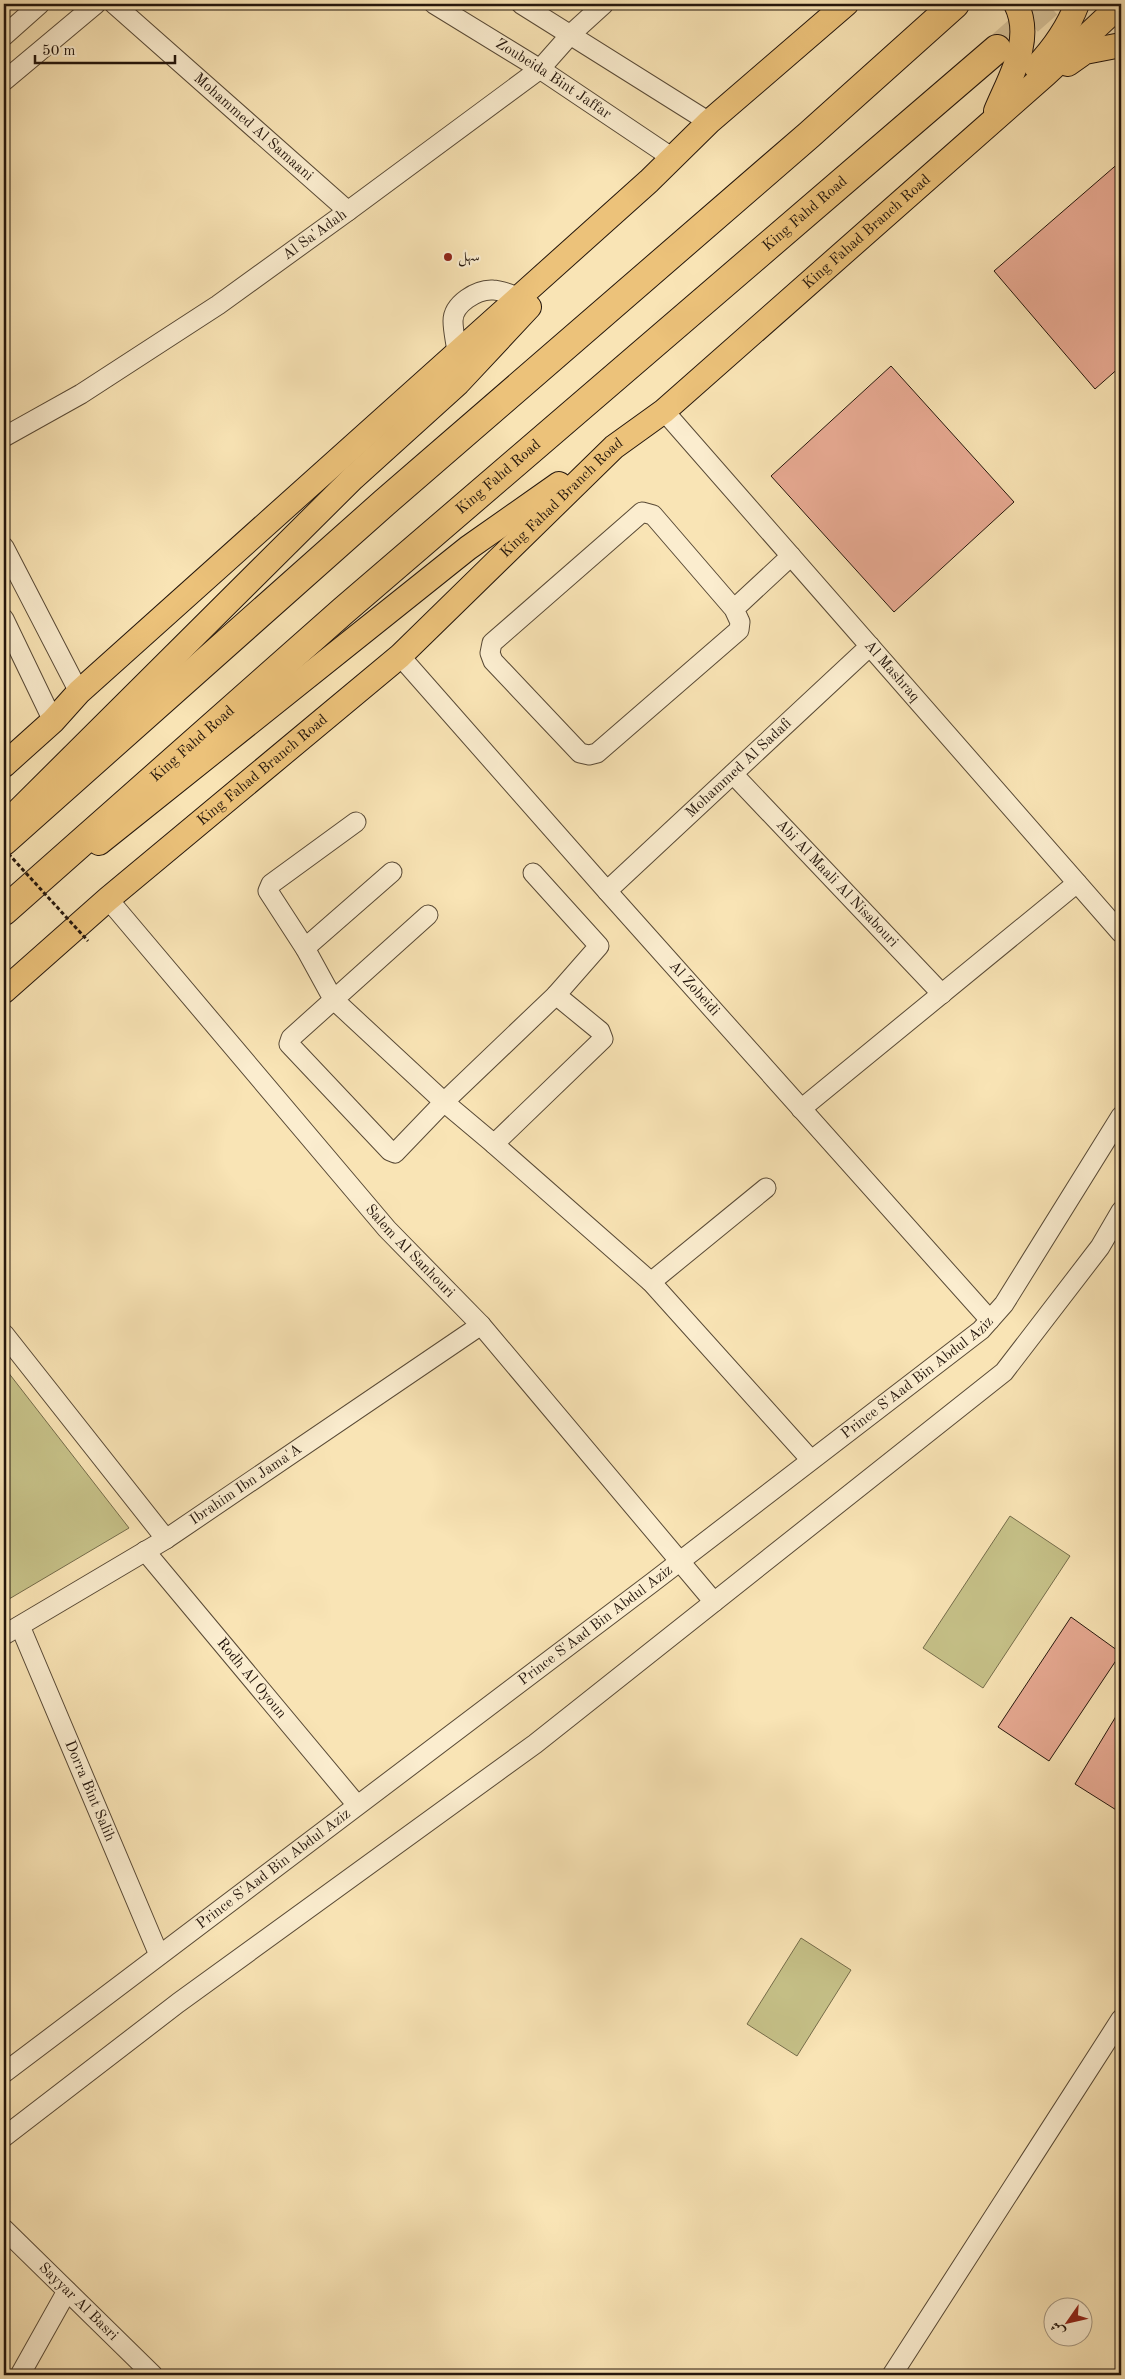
<svg xmlns="http://www.w3.org/2000/svg" width="1125" height="2379" viewBox="0 0 1125 2379" font-family="'Old Standard TT',Amiri,serif">
	<style>
		.green { fill: #c6c188; stroke: #756c4a }
		.building { fill: #e8aa93; stroke: #24160c }
		.lines { fill: none; stroke-linecap: round; stroke-linejoin: round }
		.highway-tunnel { stroke: #d9c59c; stroke-width: 28; stroke-dasharray: 28 14; stroke-linecap: butt }
		.minor-casing { stroke: #594a36; stroke-width: 21 }
		.major-casing { stroke: #24160c; stroke-width: 26 }
		.highway-casing { stroke: #24160c; stroke-width: 30 }
		.minor { stroke: #fbedcf; stroke-width: 19 }
		.major { stroke: #ecc27a; stroke-width: 24 }
		.highway { stroke: #ecc27a; stroke-width: 28 }
		.path-bridge { stroke: #24160c; stroke-width: 3; stroke-dasharray: 4 2.5; stroke-linecap: butt }
		.poi-dot { fill: #8f2418; stroke: #fbedcf; stroke-width: 2 }
		.labels { text-anchor: middle; dominant-baseline: central; stroke-width: 4.5; stroke-linejoin: round; paint-order: stroke }
		.street-label { font-size: 15px; fill: #24160c; stroke: #fbedcf }
		.poi-label { font-size: 15px; fill: #24160c; stroke: #fbedcf; text-anchor: start }
	</style>
	<rect width="100%" height="100%" fill="#f9e4b5"/>
	<filter id="stains"><feTurbulence type="fractalNoise" baseFrequency=".004" numOctaves="4"/><feColorMatrix values="0 0 0 0 .2 0 0 0 0 .09 0 0 0 0 .02 0 0 0 .5 -.17"/></filter>
	<radialGradient id="worn" r=".72"><stop offset=".6" stop-color="#630" stop-opacity="0"/><stop offset="1" stop-color="#630" stop-opacity=".3"/></radialGradient>
	<g class="green">
		<polygon points="4,1367 129,1528 4,1602"/>
		<polygon points="1010,1516 1070,1556 983,1688 923,1648"/>
		<polygon points="801,1938 851,1970 797,2056 747,2024"/>
	</g>
	<g class="building">
		<polygon points="1121,161 1121,366 1095,389 994,271"/>
		<polygon points="891,366 1014,502 894,612 771,476"/>
		<polygon points="1071,1617 1121,1653 1049,1761 998,1727"/>
		<polygon points="1121,1708 1121,1813 1075,1784"/>
	</g>
	<g class="lines">
		<polyline class="highway-tunnel" points="997,49 1048,4"/>
		<g class="minor-casing">
			<g id="minor">
				<path id="s1" d="M 114,4 L 348,211"/>
				<path id="s2" d="M 434,4 L 540,69 L 671,157"/>
				<polyline points="521,4 709,122"/>
				<polyline points="4,36 40,4"/>
				<polyline points="4,81 96,4"/>
				<path d="M 457,352 C 456,343 453,331 453,321 C 453,304 477,289 493,290 C 501,290 511,295 519,297"/>
				<path id="s3" d="M 664,411 L 1121,933"/>
				<path id="s4" d="M 4,437 L 81,394 L 218,305 L 348,211 L 540,69 L 571,34 L 604,4"/>
				<polyline points="4,547 79,692"/>
				<polyline points="734,609 653,515 642,512 492,643 490,653 493,661 580,753 589,755 597,753 739,630 740,622 734,609 791,556"/>
				<polyline points="4,619 53,721"/>
				<path id="s5" d="M 400,656 L 607,891 L 990,1320"/>
				<path id="s6" d="M 733,774 L 942,994"/>
				<polyline points="356,822 271,884 268,891 305,948 333,999 444,1102 556,995 600,1031 603,1039 494,1144 444,1102 395,1153 390,1151 289,1044 291,1038 428,915"/>
				<polyline points="533,873 599,946 556,995"/>
				<path id="s7" d="M 607,891 L 870,646"/>
				<path id="s8" d="M 108,899 L 387,1229 L 481,1325 L 714,1602"/>
				<polyline points="305,948 392,872"/>
				<polyline points="801,1109 1077,883"/>
				<polyline points="494,1144 651,1282 811,1460"/>
				<polyline points="651,1282 766,1188"/>
				<polyline points="4,1334 166,1539"/>
				<path id="s9" d="M 145,1551 L 357,1805"/>
				<path id="s10" d="M 20,1626 L 159,1955"/>
				<path id="s11" d="M 4,1635 L 166,1539 L 481,1325"/>
				<path id="s12" d="M 4,2073 L 653,1582 L 981,1330 L 1004,1304 L 1121,1116"/>
				<polyline points="4,2137 178,2003 535,1744 1004,1372 1100,1247 1121,1211"/>
				<path id="s13" d="M 4,2229 L 153,2375"/>
				<polyline points="20,2375 67,2291"/>
				<polyline points="892,2375 1121,2019"/>
			</g>
		</g>
		<g class="major-casing">
			<g id="major">
				<polyline points="1068,64 1085,52 1121,45"/>
				<path d="M 1036,67 C 1053,49 1068,28 1077,4"/>
				<path d="M 996,111 C 1010,77 1034,40 1016,4"/>
				<polyline points="4,765 53,721 79,692 649,181 709,122 846,4"/>
				<polyline points="4,825 353,478 458,383 529,307"/>
				<polyline points="99,843 468,548 559,484"/>
				<path id="s14" d="M 4,991 L 108,899 L 400,656 L 614,447 L 664,411 L 1046,74 L 1121,4"/>
			</g>
		</g>
		<g class="highway-casing">
			<g id="highway">
				<polyline points="4,841 384,503 809,135 955,4"/>
				<path id="s15" d="M 4,911 L 343,611 L 997,49"/>
			</g>
		</g>
		<use href="#minor" class="minor"/>
		<use href="#major" class="major"/>
		<use href="#highway" class="highway"/>
		<polyline class="path-bridge" points="4,849 88,941"/>
	</g>
	<circle class="poi-dot" cx="448" cy="257" r="5"/>
	<g class="labels">
		<g class="street-label">
			<text stroke="none"><textPath href="#s2" startOffset="141">Zoubeida Bint Jaffar</textPath></text>
			<text stroke="none"><textPath href="#s1" startOffset="186">Mohammed Al Samaani</textPath></text>
			<text stroke="none"><textPath href="#s15" startOffset="1062">King Fahd Road</textPath></text>
			<text stroke="none"><textPath href="#s14" startOffset="1150">King Fahad Branch Road</textPath></text>
			<text stroke="none"><textPath href="#s4" startOffset="371">Al Sa'Adah</textPath></text>
			<text stroke="none"><textPath href="#s15" startOffset="658">King Fahd Road</textPath></text>
			<text stroke="none"><textPath href="#s14" startOffset="745">King Fahad Branch Road</textPath></text>
			<text stroke="none"><textPath href="#s3" startOffset="346">Al Mashraq</textPath></text>
			<text stroke="none"><textPath href="#s15" startOffset="252">King Fahd Road</textPath></text>
			<text stroke="none"><textPath href="#s7" startOffset="180">Mohammed Al Sadafi</textPath></text>
			<text stroke="none"><textPath href="#s14" startOffset="340">King Fahad Branch Road</textPath></text>
			<text stroke="none"><textPath href="#s6" startOffset="151">Abi Al Maali Al Nisabouri</textPath></text>
			<text stroke="none"><textPath href="#s5" startOffset="444">Al Zobeidi</textPath></text>
			<text stroke="none"><textPath href="#s8" startOffset="464">Salem Al Sanhouri</textPath></text>
			<text stroke="none"><textPath href="#s12" startOffset="1148">Prince S'Aad Bin Abdul Aziz</textPath></text>
			<text stroke="none"><textPath href="#s11" startOffset="285">Ibrahim Ibn Jama'A</textPath></text>
			<text stroke="none"><textPath href="#s12" startOffset="742">Prince S'Aad Bin Abdul Aziz</textPath></text>
			<text stroke="none"><textPath href="#s9" startOffset="166">Rodh Al Oyoun</textPath></text>
			<text stroke="none"><textPath href="#s10" startOffset="179">Dorra Bint Salih</textPath></text>
			<text stroke="none"><textPath href="#s12" startOffset="338">Prince S'Aad Bin Abdul Aziz</textPath></text>
			<text stroke="none"><textPath href="#s13" startOffset="104">Sayyar Al Basri</textPath></text>
		</g>
		<g class="poi-label">
			<text x="458" y="257">سهل</text>
		</g>
	</g>
	<rect width="1125" height="2379" fill="none" stroke="#f9e4b5" stroke-width="20"/>
	<rect x="5" y="5" width="1115" height="2369" fill="none" stroke="#24160c" stroke-width="2.5"/>
	<rect x="10" y="10" width="1105" height="2359" fill="none" stroke="#24160c"/>
	<g transform="translate(1068 2322) rotate(236)"><circle r="24" fill="#fbedcf" stroke="#a59781"/>
	<path d="M0-4L9 19L0 12L-9 19Z" fill="#8f2418"/>
	<text y="-8" font-size="14" font-weight="bold" text-anchor="middle" fill="#24160c">ش</text>
	</g>
	<path d="M35 55v8h140v-8" fill="none" stroke="#24160c" stroke-width="2.5"/>
	<text x="42" y="55" font-size="15" fill="#24160c" stroke="#fbedcf" stroke-width="4" paint-order="stroke">50 m</text>
	<rect width="100%" height="100%" filter="url(#stains)"/>
	<rect width="100%" height="100%" fill="url(#worn)"/>
</svg>
